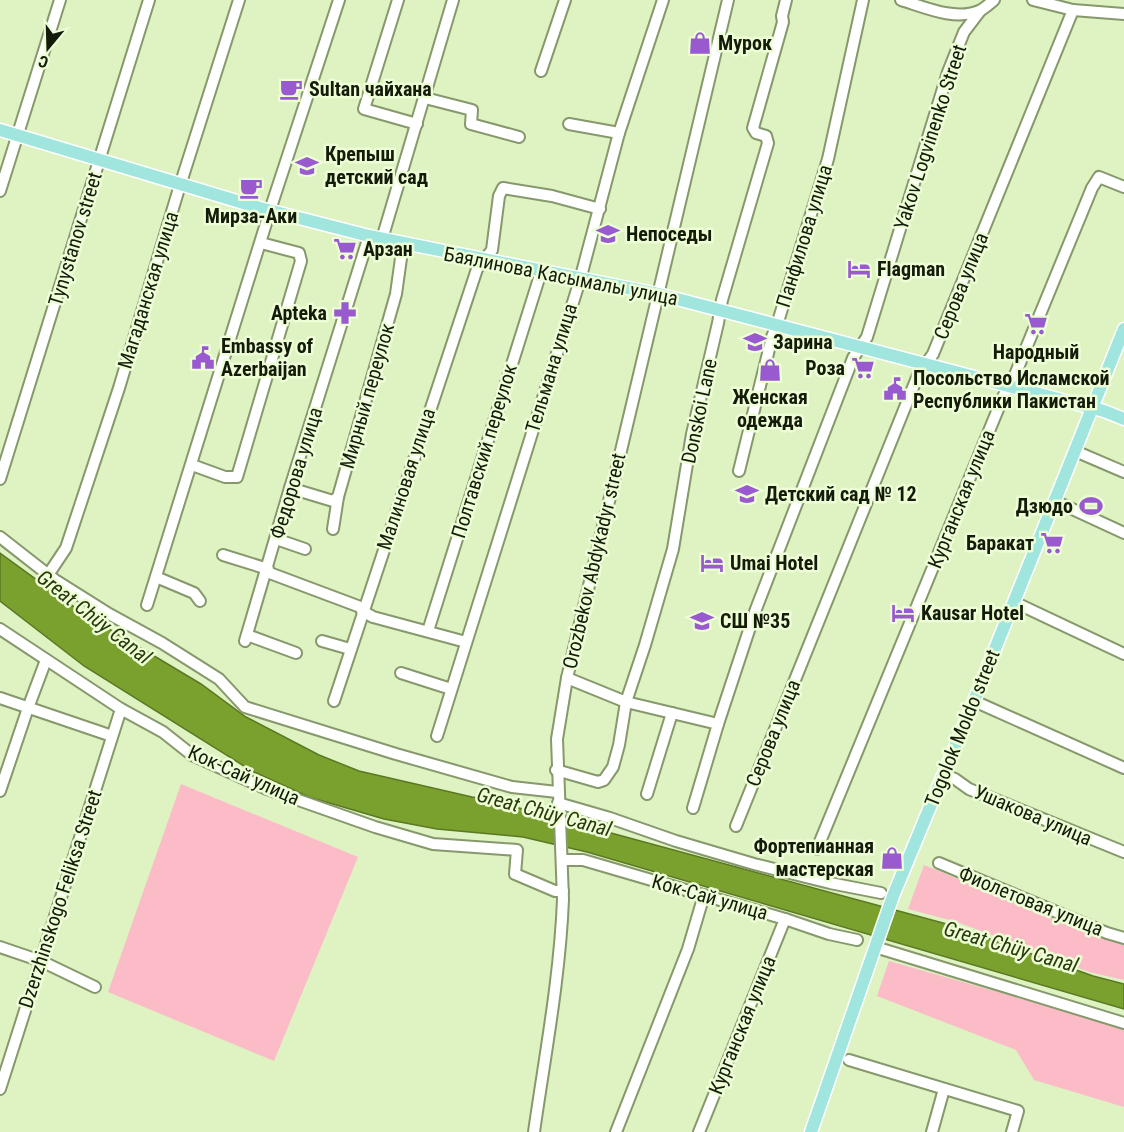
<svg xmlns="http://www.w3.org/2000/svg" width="1124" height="1132" viewBox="0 0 1124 1132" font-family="'Roboto Condensed',sans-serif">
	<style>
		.green { fill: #fbbcc8 }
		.water { fill: #7aa02e; stroke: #5b7823; stroke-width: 1.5 }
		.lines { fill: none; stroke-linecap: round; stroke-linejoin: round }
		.minor-casing { stroke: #86986c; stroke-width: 14 }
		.major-casing { stroke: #fff; stroke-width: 15 }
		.minor { stroke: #fff; stroke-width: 10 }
		.major { stroke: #a0e6df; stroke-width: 12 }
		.labels { text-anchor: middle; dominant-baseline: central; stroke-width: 5; stroke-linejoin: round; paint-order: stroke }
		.poi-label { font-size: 20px; font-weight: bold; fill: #141b09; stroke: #edfed7; text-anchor: start }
		.street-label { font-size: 20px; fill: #141b09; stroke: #edfed7 }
		.water-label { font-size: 21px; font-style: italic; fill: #2a390b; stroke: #edfed7 }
	</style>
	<rect width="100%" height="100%" fill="#def2c2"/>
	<g class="green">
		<polygon points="181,784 358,857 274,1061 108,992"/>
		<polygon points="924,865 1103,938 1124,943 1124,980 1089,972 957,922 908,909"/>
		<polygon points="889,961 1124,1028 1124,1107 1034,1080 1016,1050 877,996"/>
	</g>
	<polygon class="water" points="0,553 84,614 201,684 246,717 319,755 359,771 472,797 501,799 519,808 954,926 1093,976 1124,984 1124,1009 587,852 523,837 437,829 384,819 309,797 252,771 84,666 0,601"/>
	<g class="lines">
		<g class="minor-casing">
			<g id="minor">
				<polyline points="398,0 364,109 417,124"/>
				<path d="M 901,0 C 924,7 955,21 979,11 C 984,9 989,4 994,0"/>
				<polyline points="1033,0 1073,10 1124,14"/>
				<polyline points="541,71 565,0"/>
				<polyline points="425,98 472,110 471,124 519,137"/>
				<polyline points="569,124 619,133"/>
				<polyline points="0,191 60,0"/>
				<polyline points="382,239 453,0"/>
				<polyline points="1075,451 1124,472"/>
				<polyline points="192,465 225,477 237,477 301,261 299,253 261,243"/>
				<polyline points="739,471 772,337 777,325 828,159 863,0"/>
				<polyline points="0,479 149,0"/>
				<polyline points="290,488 333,501 338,497 396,294 403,244"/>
				<polyline points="1055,501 1124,533"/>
				<polyline points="333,529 338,497"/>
				<polyline points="0,537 55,580 109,614 162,643 219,679 245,707 396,754 512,787 557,792"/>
				<polyline points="276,539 305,549"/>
				<polyline points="223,555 268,569"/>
				<polyline points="267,572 363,608"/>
				<polyline points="48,575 66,548 119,388 177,195 239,0"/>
				<polyline points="156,577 194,593 200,601"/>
				<polyline points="1014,602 1124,654"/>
				<polyline points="147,605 273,201 339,0"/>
				<polyline points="362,611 373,617 466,642"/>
				<polyline points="0,629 121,709 163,732 192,755 267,789 375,827 433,844 517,850 515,874 555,891 563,891"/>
				<polyline points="428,631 541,272"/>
				<polyline points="247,635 296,653"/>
				<polyline points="245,641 290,488 369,236"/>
				<polyline points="322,641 350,649"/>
				<polyline points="401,673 451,689"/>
				<polyline points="567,678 626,702 718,724"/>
				<polyline points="0,698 112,736"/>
				<polyline points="334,701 477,269 492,250 499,196 503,188 552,196 600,209"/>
				<polyline points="974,701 1124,768"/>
				<polyline points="437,736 580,280 619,133 663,0"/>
				<polyline points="556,770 598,782 604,780 613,767 619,745 626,702 645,645 673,549 692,434 718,323 722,300 768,143 766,136 756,133 753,128 783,22 782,16 786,0"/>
				<polyline points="944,774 955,779 969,789 1124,852"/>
				<polyline points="0,791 28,708 46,660"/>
				<polyline points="647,794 672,713"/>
				<polyline points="558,803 610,818 676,841 754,864 830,883 881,893"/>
				<polyline points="693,808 718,724 756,609 853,358 867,337 948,72 964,32 980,11"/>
				<polyline points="736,826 918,375 933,354 1073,10"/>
				<polyline points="817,849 1003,397 1015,375 1092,188 1099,177 1124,187"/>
				<polyline points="562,860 583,860 785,919 829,934 857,940"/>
				<polyline points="939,863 1107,933 1124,938"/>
				<polyline points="0,947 41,961 95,987"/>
				<polyline points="875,947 1124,1023"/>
				<polyline points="849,1060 1018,1111 1012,1132"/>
				<polyline points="0,1089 121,709"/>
				<path d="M 534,1132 C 545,1055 560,977 563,899 L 557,739 L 567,678 L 728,0"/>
				<polyline points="616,1132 688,949 704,895"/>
				<polyline points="699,1132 785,919"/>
				<polyline points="932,1132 944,1089"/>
			</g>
		</g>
		<g class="major-casing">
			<g id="major">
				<polyline points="0,130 260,208 369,236 658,294 1104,411 1124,419"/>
				<polyline points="811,1132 893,896 974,701 1124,329"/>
			</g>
		</g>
		<use href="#minor" class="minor"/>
		<use href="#major" class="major"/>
	</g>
	<defs>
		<g id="shop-bare" transform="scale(1.8)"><path d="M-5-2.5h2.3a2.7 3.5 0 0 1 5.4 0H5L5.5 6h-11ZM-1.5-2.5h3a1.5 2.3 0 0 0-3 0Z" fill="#995ad0" stroke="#edfed7" stroke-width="2.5" paint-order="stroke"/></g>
		<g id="cafe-bare" transform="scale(1.8)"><path d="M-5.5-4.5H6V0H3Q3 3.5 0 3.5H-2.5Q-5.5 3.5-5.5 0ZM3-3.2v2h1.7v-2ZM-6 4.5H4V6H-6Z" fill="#995ad0" stroke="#edfed7" stroke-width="2.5" paint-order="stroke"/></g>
		<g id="school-bare" transform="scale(1.8)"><path d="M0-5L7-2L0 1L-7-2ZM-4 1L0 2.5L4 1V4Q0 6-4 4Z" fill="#995ad0" stroke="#edfed7" stroke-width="2.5" paint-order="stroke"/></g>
		<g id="supermarket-bare" transform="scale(1.8)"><path d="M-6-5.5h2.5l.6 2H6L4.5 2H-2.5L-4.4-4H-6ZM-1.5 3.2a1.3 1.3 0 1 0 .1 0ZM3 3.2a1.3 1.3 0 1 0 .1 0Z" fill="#995ad0" stroke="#edfed7" stroke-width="2.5" paint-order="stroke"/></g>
		<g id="hotel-bare" transform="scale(1.8)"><path d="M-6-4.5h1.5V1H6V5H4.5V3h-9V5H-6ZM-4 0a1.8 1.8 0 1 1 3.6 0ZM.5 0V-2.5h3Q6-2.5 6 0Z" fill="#995ad0" stroke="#edfed7" stroke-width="2.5" paint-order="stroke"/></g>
		<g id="pharmacy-bare" transform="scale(1.8)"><path d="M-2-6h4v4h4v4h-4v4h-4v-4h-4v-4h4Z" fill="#995ad0" stroke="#edfed7" stroke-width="2.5" paint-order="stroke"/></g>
		<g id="civic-bare" transform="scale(1.8)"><path d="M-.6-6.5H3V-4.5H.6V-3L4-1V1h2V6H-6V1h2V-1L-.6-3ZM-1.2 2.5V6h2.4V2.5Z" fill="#995ad0" stroke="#edfed7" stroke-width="2.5" paint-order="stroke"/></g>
		<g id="stadium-bare" transform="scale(1.8)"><path d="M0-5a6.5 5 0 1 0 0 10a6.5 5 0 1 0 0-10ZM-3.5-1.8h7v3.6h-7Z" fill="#995ad0" stroke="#edfed7" stroke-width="2.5" paint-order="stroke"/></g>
	</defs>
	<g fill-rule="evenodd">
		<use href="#shop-bare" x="700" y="43"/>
		<use href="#cafe-bare" x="291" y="89"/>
		<use href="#school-bare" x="307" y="166"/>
		<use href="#cafe-bare" x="251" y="188"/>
		<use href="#school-bare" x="608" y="234"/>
		<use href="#supermarket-bare" x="345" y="249"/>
		<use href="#hotel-bare" x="859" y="269"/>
		<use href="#pharmacy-bare" x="345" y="313"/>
		<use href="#supermarket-bare" x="1036" y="324"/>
		<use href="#school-bare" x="755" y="342"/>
		<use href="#civic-bare" x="203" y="358"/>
		<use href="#supermarket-bare" x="863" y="368"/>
		<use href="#shop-bare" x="770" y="370"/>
		<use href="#civic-bare" x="895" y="389"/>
		<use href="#school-bare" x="747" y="494"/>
		<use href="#stadium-bare" x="1091" y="506"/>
		<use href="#supermarket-bare" x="1052" y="543"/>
		<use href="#hotel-bare" x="712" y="563"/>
		<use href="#hotel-bare" x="903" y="613"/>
		<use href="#school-bare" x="702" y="621"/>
		<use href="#shop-bare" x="892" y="858"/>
	</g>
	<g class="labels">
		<g class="poi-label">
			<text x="718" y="43">Мурок</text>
			<text x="309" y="89">Sultan чайхана</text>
			<text x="325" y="154">Крепыш<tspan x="325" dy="23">детский сад</tspan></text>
			<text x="251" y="216" text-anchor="middle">Мирза-Аки</text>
			<text x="626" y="234">Непоседы</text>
			<text x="363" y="249">Арзан</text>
			<text x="877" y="269">Flagman</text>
			<text x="327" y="313" text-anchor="end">Apteka</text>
			<text x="773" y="342">Зарина</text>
			<text x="221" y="346">Embassy of<tspan x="221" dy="23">Azerbaijan</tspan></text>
			<text x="1036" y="352" text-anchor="middle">Народный</text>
			<text x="845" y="368" text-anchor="end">Роза</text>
			<text x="913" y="378">Посольство Исламской<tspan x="913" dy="23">Республики Пакистан</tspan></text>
			<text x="770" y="397" text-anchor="middle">Женская<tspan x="770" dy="23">одежда</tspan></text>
			<text x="765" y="494">Детский сад № 12</text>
			<text x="1073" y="506" text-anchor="end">Дзюдо</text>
			<text x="1034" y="543" text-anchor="end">Баракат</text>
			<text x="730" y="563">Umai Hotel</text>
			<text x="921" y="613">Kausar Hotel</text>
			<text x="720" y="621">СШ №35</text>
			<text x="874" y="846" text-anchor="end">Фортепианная<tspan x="874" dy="23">мастерская</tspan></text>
		</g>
		<g class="street-label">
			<text transform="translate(930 137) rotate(-72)">Yakov Logvinenko Street</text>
			<text transform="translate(804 236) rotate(-73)">Панфилова улица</text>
			<text transform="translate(75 239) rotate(-73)">Tynystanov street</text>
			<text transform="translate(561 276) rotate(11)">Баялинова Касымалы улица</text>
			<text transform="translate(961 286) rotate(-68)">Серова улица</text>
			<text transform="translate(148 290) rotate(-73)">Магаданская улица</text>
			<text transform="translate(551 368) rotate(-73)">Тельмана улица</text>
			<text transform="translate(367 396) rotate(-74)">Мирный переулок</text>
			<text transform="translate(699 411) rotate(-78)">Donskoi Lane</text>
			<text transform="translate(484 451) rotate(-73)">Полтавский переулок</text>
			<text transform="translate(296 473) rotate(-73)">Федорова улица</text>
			<text transform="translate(406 479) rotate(-72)">Малиновая улица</text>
			<text transform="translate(961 499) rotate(-68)">Курганская улица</text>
			<text transform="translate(594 561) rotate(-77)">Orozbekov Abdykadyr street</text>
			<text transform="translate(962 728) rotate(-68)">Togolok Moldo street</text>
			<text transform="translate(773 733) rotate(-68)">Серова улица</text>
			<text transform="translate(244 775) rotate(24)">Кок-Сай улица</text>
			<text transform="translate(1033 815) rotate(23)">Ушакова улица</text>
			<text transform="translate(710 897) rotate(16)">Кок-Сай улица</text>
			<text transform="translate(60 899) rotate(-72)">Dzerzhinskogo Feliksa Street</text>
			<text transform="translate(1031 901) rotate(22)">Фиолетовая улица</text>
			<text transform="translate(742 1025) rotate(-68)">Курганская улица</text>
		</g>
		<g class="water-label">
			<text transform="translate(94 617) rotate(38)">Great Chüy Canal</text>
			<text transform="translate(544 812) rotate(15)">Great Chüy Canal</text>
			<text transform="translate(1011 947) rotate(16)">Great Chüy Canal</text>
		</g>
	</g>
	<g transform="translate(48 48) rotate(199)" stroke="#edfed7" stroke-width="4.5" paint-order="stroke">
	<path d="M0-4.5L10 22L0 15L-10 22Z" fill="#141b09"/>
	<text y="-9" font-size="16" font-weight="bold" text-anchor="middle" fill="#141b09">С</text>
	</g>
</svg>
